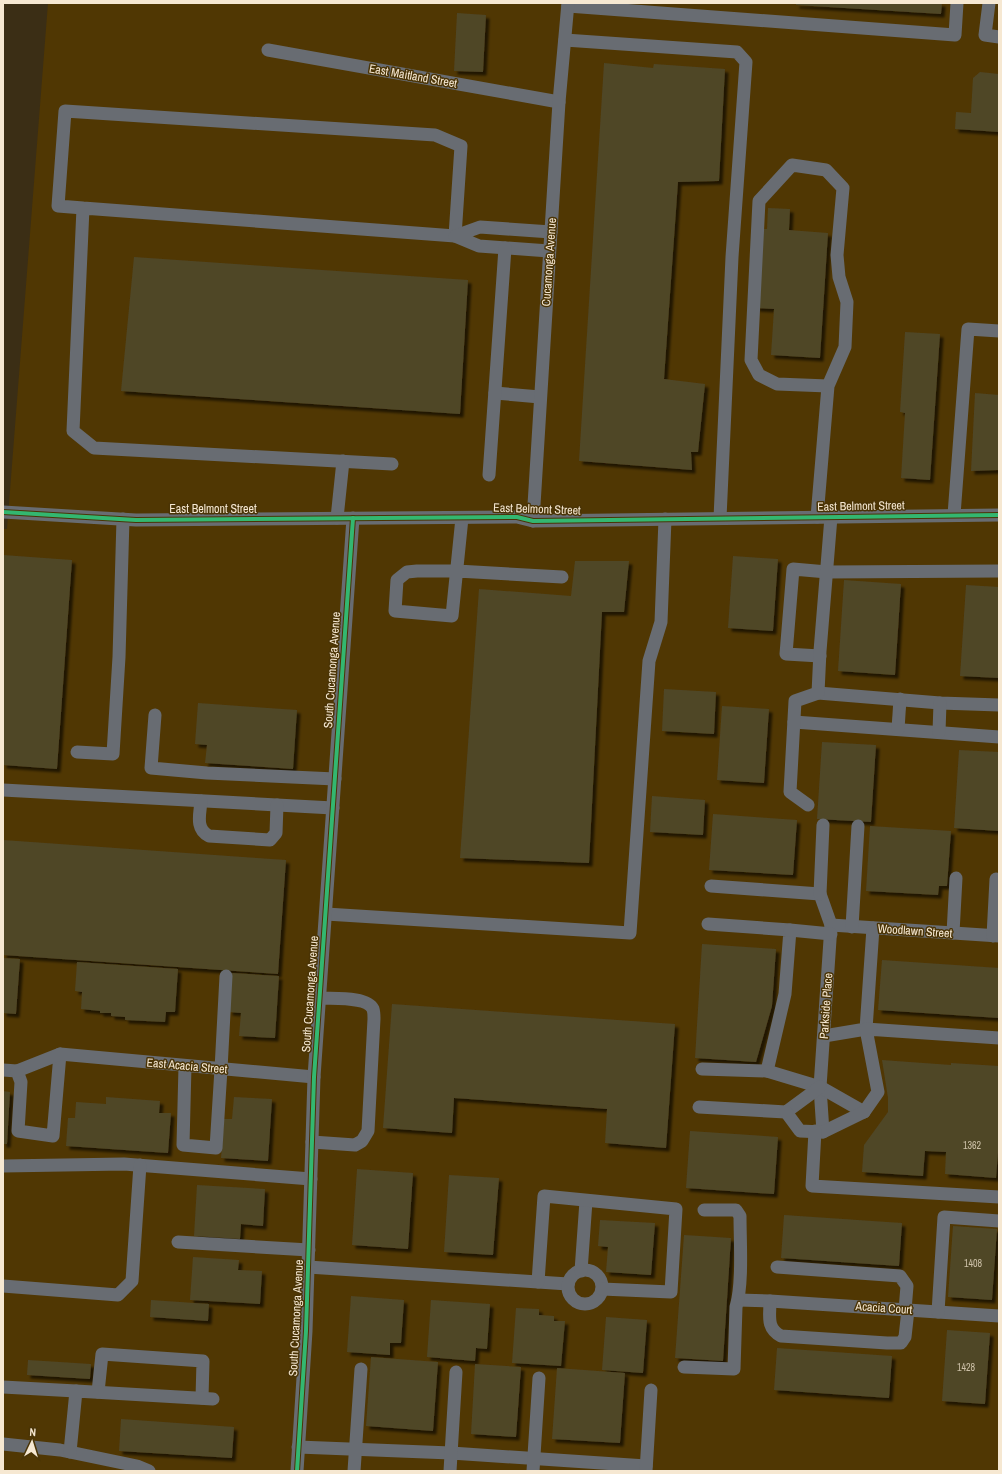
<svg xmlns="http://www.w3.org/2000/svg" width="1002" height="1474" viewBox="0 0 1002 1474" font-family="'Archivo Narrow',sans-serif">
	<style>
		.built { fill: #503703 }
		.building { fill: #4f4627; filter: url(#shadow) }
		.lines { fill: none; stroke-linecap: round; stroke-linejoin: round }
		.minor { stroke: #686c72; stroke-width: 13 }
		.cycleway-casing { stroke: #4a3406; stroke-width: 6 }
		.cycleway { stroke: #33b770; stroke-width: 4 }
		.labels { text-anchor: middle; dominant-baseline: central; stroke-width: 3; stroke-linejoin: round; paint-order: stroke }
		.number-label { font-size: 10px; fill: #ccc0a7 }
		.street-label { font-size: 12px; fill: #f6e8d2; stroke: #4a3406 }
	</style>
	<defs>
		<filter id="shadow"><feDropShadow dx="3.5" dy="3.5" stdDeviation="1" flood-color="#0009"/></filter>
	</defs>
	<rect width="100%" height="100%" fill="#3b2e15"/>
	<polygon class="built" points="48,3 999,3 999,1471 3,1471 3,529 7,529"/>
	<g class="building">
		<polygon points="796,3 942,3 941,14 796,5"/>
		<polygon points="457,13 486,15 483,72 454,71"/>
		<polygon points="604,63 653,68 654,64 725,69 719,181 678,182 664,379 705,384 698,452 691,452 692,470 579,461"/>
		<polygon points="980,72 999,74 999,132 955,129 956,112 971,113 973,78"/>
		<polygon points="768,208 790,209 789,230 828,233 820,358 771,355 774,309 756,308 762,229 767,229"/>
		<polygon points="134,257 468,280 460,414 121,391"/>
		<polygon points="905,332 940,334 930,480 901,478 905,413 900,412"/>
		<polygon points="975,393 999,395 999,470 971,471"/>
		<polygon points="3,555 72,560 57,769 3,765"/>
		<polygon points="733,556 778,559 773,631 728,628"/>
		<polygon points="575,561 629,561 624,612 602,612 589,863 460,858 479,589 571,596"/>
		<polygon points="844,580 901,584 895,675 838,671"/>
		<polygon points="966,585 999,587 999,678 960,676"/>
		<polygon points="664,689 716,692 714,734 662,731"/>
		<polygon points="198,703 297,710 293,769 205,763 207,745 195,744"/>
		<polygon points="722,706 769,709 764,783 717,780"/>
		<polygon points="822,742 876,745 871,822 817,819"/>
		<polygon points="959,750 999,752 999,831 954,828"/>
		<polygon points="652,796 705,800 703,835 650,832"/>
		<polygon points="713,814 797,820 793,875 709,870"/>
		<polygon points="870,826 951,831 947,886 939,886 938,895 866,891"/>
		<polygon points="3,840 286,860 278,974 3,955"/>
		<polygon points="702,944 776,949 772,1006 756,1062 695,1058"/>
		<polygon points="3,958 20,959 16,1014 3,1013"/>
		<polygon points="882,960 999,968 999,1018 878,1010"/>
		<polygon points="77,962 178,969 175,1012 166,1012 165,1022 125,1020 125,1017 111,1016 111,1013 100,1013 100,1011 81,1009 82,992 75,991"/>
		<polygon points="232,973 279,976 275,1038 239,1036 241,1013 229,1012"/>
		<polygon points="392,1004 675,1024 666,1148 605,1143 607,1109 454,1098 452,1133 383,1128"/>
		<polygon points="882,1060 951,1065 951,1063 999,1066 999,1140 996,1178 945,1174 946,1152 925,1151 923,1176 862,1172 864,1145 888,1112 888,1098"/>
		<polygon points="3,1091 10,1092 7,1144 3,1144"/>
		<polygon points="106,1097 160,1101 159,1113 171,1113 168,1153 66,1146 68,1118 75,1118 76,1102 106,1104"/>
		<polygon points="234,1097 272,1099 268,1161 221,1158 224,1119 232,1119"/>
		<polygon points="690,1131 778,1137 774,1194 686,1188"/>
		<polygon points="357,1169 413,1173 408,1249 352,1245"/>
		<polygon points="449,1175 499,1178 493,1255 444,1252"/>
		<polygon points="197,1185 265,1189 263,1226 241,1224 240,1239 194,1236"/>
		<polygon points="784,1215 902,1223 899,1266 781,1258"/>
		<polygon points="600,1220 655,1223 651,1275 606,1272 608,1247 598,1246"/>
		<polygon points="953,1226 997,1229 992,1300 948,1297"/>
		<polygon points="684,1235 731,1238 723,1361 675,1358"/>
		<polygon points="193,1257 239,1260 238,1270 262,1271 260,1304 190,1300"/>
		<polygon points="351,1296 404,1300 401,1343 390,1343 390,1355 347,1352"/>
		<polygon points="151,1300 209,1304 208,1321 150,1317"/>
		<polygon points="431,1300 490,1304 487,1349 476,1348 475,1361 427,1357"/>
		<polygon points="516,1308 539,1309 539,1315 554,1316 554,1321 565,1321 561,1366 512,1363"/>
		<polygon points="606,1317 647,1320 643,1373 602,1370"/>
		<polygon points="947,1330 990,1333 985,1404 942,1401"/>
		<polygon points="777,1348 892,1356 889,1398 774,1390"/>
		<polygon points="371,1357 438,1362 433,1431 366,1426"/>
		<polygon points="28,1360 91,1364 90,1379 27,1375"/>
		<polygon points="475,1364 521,1367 516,1437 471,1434"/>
		<polygon points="557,1368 625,1373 620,1443 552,1439"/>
		<polygon points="121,1419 234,1427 232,1458 119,1451"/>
	</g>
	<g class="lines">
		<g class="minor">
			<polyline points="989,3 985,35 999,37"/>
			<polyline points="568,6 955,35 957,3"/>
			<polyline points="565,40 737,52 746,62 732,257 720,518"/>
			<polyline points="268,50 559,102"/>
			<polyline points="83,208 455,236 461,146 435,135 65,111 58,206 83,208 73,431 94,448 392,464"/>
			<polyline points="549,251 479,246 455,236 480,227 551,232"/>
			<polyline points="495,393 540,397"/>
			<polyline points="489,475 505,248"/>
			<polyline points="3,512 136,520 517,517 533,521 999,515"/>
			<polyline points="954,515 968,329 999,331"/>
			<polyline points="817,517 828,386 845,347 847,302 839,277 837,255 843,188 826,170 792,165 759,201 751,360 759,375 777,384 828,386"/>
			<polyline points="337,518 343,461"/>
			<polyline points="462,518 452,616 395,611 397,580 407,572 417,571 457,571 562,577"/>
			<polyline points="533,521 559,102 568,3"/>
			<polyline points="820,656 786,654 793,569 827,572 999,571"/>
			<polyline points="818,693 940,703 999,705"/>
			<polyline points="155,715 151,768 207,773 335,779"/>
			<polyline points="794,722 999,737"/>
			<polyline points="898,729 900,699"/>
			<polyline points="939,732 940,703"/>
			<polyline points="77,752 113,754 119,657 123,519"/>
			<polyline points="3,790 333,808"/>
			<path d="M 201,801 C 200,814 195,829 209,836 L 270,840 L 276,833 L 277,805"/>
			<polyline points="808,805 790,792 795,701 818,693 820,651 831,517"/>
			<polyline points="711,886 820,894 831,925 820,1087 823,1132"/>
			<polyline points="820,894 823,825"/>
			<polyline points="326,914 630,933 649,661 661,622 665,519"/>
			<polyline points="708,924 790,930 785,994 767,1071"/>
			<polyline points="831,925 999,936"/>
			<polyline points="852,927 858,826"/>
			<polyline points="790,930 831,934"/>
			<polyline points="953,933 956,878"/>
			<polyline points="993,936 996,879"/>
			<polyline points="824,1036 866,1029 873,928"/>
			<polyline points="185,1066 183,1145 216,1148 221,1069 226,976"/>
			<polyline points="702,1069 767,1071 820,1087 864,1112"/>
			<polyline points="3,1070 17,1071 21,1082 18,1131 53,1136 60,1054"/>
			<polyline points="17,1071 60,1054 314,1077"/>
			<polyline points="699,1107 786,1112 820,1087"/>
			<polyline points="786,1112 800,1131 823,1132 864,1112 878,1092 866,1029 999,1038"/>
			<polyline points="815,1131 812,1186 999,1197"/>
			<path d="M 312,1142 L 355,1145 L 362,1141 L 368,1131 L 374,1019 C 374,1016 374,1012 373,1009 C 367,996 333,999 320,998"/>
			<polyline points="3,1166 124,1164 311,1179"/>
			<polyline points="178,1242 309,1250"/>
			<polyline points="308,1267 568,1284"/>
			<polyline points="777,1267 900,1276 907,1286 905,1310"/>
			<circle cx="585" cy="1287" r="17"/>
			<polyline points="581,1271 586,1201"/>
			<polyline points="538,1282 544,1196 676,1209 671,1292 602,1289"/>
			<polyline points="3,1286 118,1295 132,1281 140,1165"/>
			<polyline points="738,1300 770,1301 999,1316"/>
			<path d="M 770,1301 C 770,1316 766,1328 781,1336 L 887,1343 L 901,1343 L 905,1337 L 908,1310"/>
			<polyline points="938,1312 944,1217 999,1221"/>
			<path d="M 684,1367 L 734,1369 L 736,1307 C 743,1284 740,1242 740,1216 L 736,1210 L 704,1210"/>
			<polyline points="3,1387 76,1391"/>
			<polyline points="98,1392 102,1354 203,1361 202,1398"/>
			<polyline points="3,1444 60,1450 137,1466 149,1471"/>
			<polyline points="298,1447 451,1453 646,1466"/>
			<polyline points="70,1452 76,1391 213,1399"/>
			<polyline points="297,1471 306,1331 314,1077 353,518"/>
			<polyline points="354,1471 361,1369"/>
			<polyline points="450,1471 456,1372"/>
			<polyline points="533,1471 539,1378"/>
			<polyline points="646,1471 651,1390"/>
		</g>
		<g class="cycleway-casing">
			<g id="cycleway">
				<polyline points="3,512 136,520 517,517 533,521 999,515"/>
				<polyline points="297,1471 306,1331 314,1077 353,518"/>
			</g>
		</g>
		<use href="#cycleway" class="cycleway"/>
	</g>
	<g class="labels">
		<g class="number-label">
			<text x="972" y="1145">1362</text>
			<text x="973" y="1263">1408</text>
			<text x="966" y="1367">1428</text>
		</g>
		<g class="street-label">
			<text transform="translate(413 76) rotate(10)">East Maitland Street</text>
			<text transform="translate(549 262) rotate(-86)">Cucamonga Avenue</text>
			<text transform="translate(861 506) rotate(-1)">East Belmont Street</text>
			<text x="213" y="509">East Belmont Street</text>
			<text transform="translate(537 509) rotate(2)">East Belmont Street</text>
			<text transform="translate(332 670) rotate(-86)">South Cucamonga Avenue</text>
			<text transform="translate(915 931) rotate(4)">Woodlawn Street</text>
			<text transform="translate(310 994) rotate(-86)">South Cucamonga Avenue</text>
			<text transform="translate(826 1006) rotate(-86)">Parkside Place</text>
			<text transform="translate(187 1066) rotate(5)">East Acacia Street</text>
			<text transform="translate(884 1308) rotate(4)">Acacia Court</text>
			<text transform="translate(296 1318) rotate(-87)">South Cucamonga Avenue</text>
		</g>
	</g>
	<rect width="1002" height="1474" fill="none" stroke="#f6e8d2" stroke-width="8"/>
	<g transform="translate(32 1442) rotate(4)" stroke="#4a3406" stroke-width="3" paint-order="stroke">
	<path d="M0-3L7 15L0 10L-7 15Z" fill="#f6e8d2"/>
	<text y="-6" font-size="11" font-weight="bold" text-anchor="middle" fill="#f6e8d2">N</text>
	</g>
</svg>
